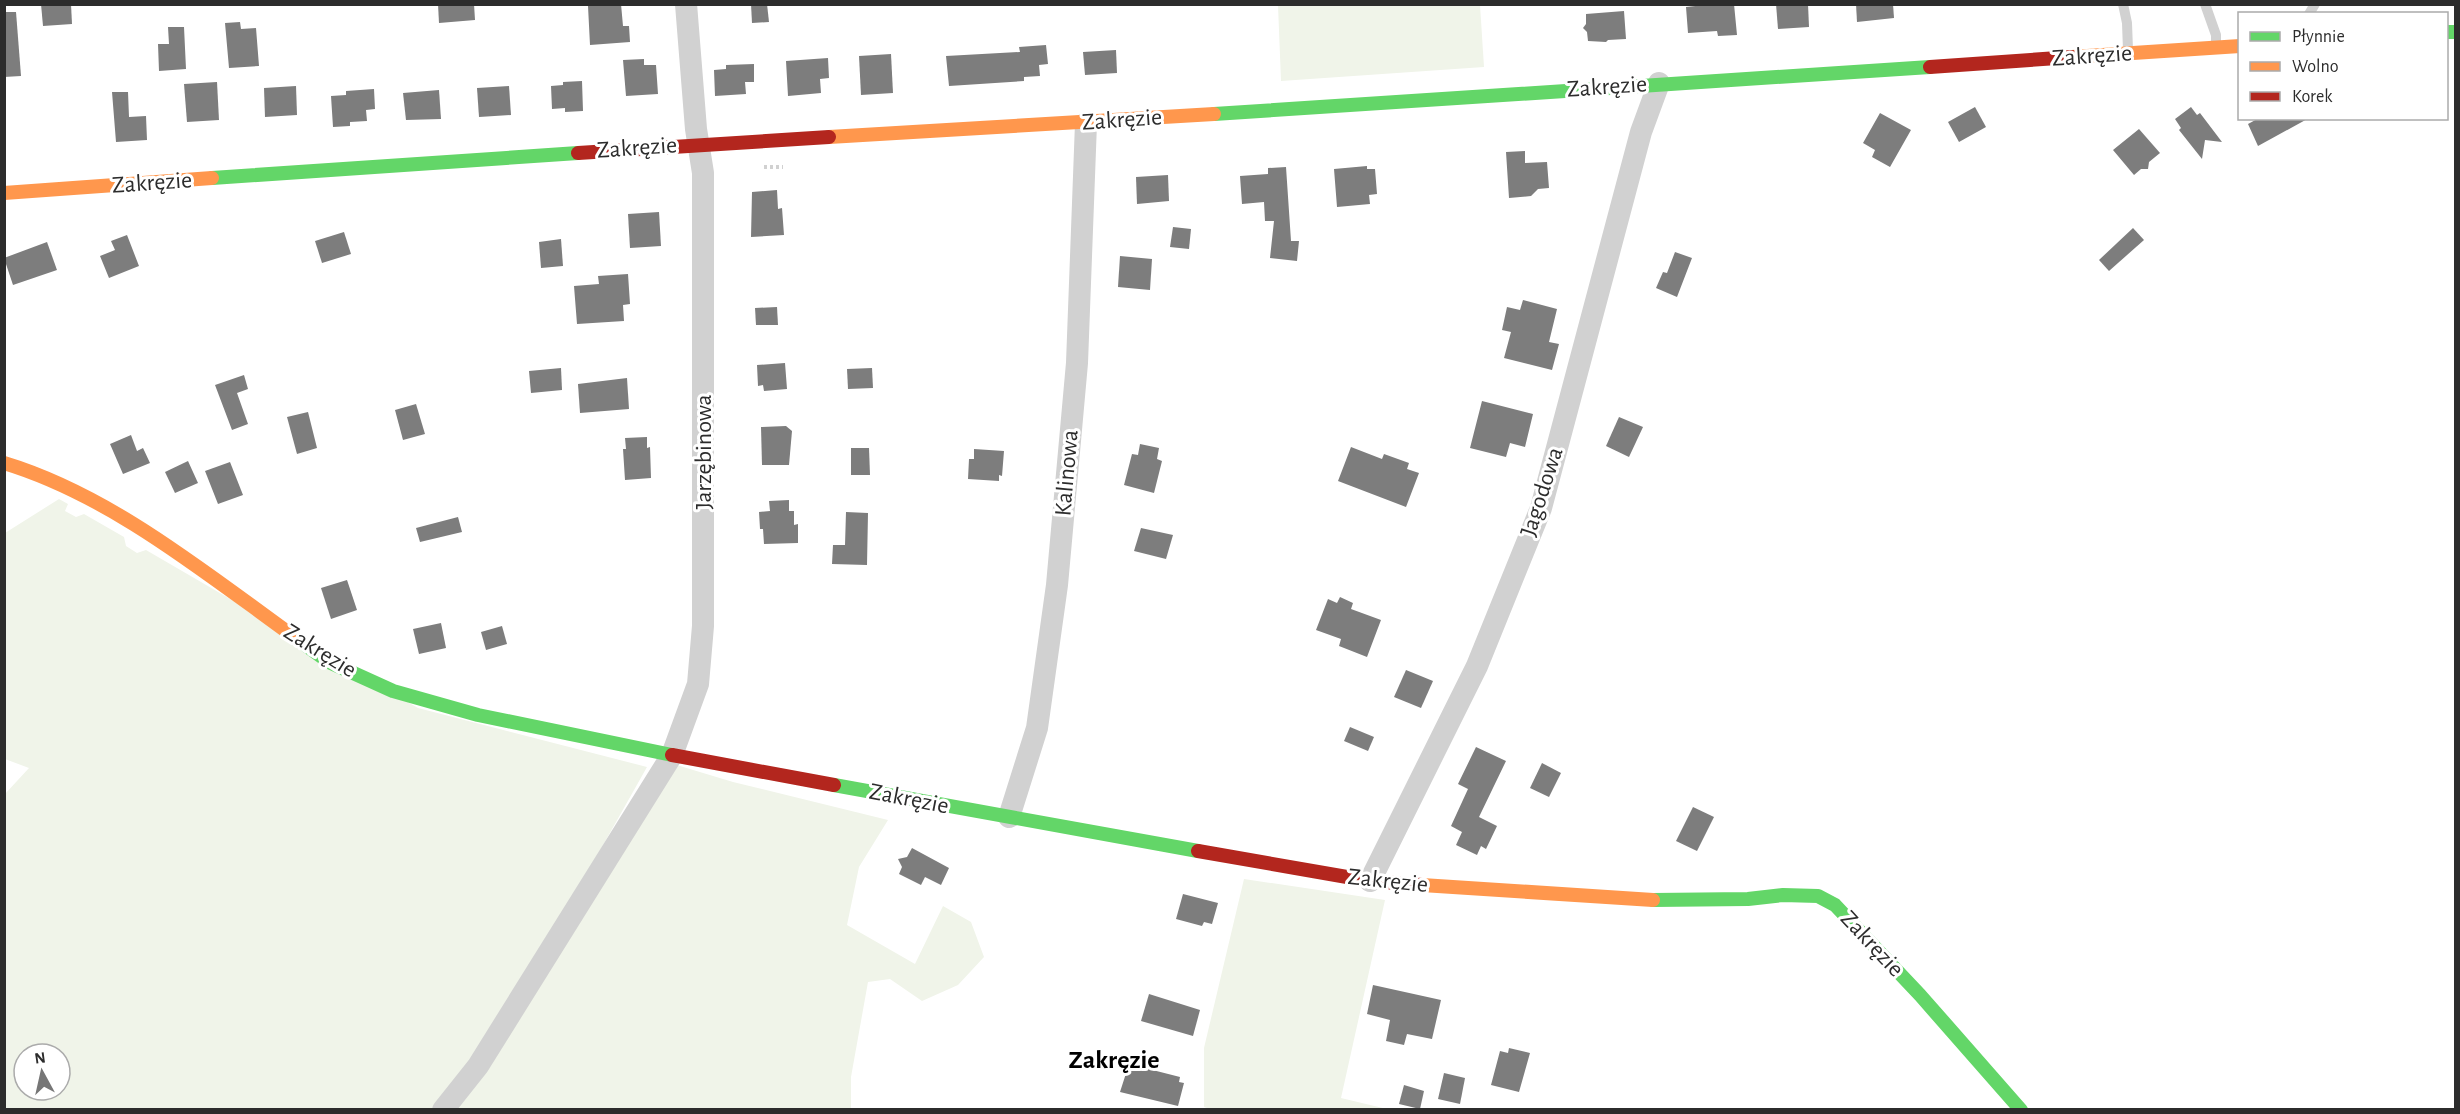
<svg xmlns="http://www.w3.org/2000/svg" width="2460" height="1114" viewBox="0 0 2460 1114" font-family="'Alegreya Sans',sans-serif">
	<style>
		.green { fill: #f0f4e9; fill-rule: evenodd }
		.building { fill: #7d7d7d }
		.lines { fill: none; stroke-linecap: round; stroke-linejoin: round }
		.path { stroke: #d1d1d1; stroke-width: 4; stroke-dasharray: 3 3; stroke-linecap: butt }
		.lane { stroke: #d1d1d1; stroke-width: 10 }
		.street { stroke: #d1d1d1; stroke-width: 22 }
		.fast { stroke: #63d668; stroke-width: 14 }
		.slow { stroke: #ff974d; stroke-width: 14 }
		.jam { stroke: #b3261e; stroke-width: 14 }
		.labels { text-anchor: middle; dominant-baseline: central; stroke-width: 6; stroke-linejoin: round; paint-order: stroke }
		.street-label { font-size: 24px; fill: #2c2c2c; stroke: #fff }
		.neighbourhood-label { font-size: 26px; font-weight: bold; fill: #000; stroke: #fff }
	</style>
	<rect width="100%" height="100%" fill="#fff"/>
	<g class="green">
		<polygon points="1278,5 1480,5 1484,67 1281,81"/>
		<path d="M 59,499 L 68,504 L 65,511 L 76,517 L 84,514 L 124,537 L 126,546 L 137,553 L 146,550 L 418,708 L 647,767 L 576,893 L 458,1081 L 434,1109 L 5,1110 L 5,794 L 29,768 L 5,759 L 5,533 ZM 24,1054 L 60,1054 L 60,1090 L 24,1090 Z"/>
		<polygon points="670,763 733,782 888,820 859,867 847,925 915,964 943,906 971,922 984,957 958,985 922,1001 890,979 868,982 851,1077 851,1109 455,1110"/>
		<polygon points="1244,879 1385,900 1341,1098 1387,1109 1213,1110 1204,1107 1204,1048"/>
	</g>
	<g class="building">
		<polygon points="41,4 71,4 72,24 43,26"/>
		<polygon points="438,4 474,4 475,20 439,23"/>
		<polygon points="621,4 623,26 629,26 630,42 590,45 588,6"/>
		<polygon points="751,4 767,4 769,22 752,23"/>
		<polygon points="1714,4 1734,4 1737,35 1718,36 1717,31 1688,33 1686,7"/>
		<polygon points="1776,4 1808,4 1809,27 1778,29"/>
		<polygon points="1856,4 1893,4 1894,18 1857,22"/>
		<polygon points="1624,11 1626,39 1608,40 1606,42 1588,41 1587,32 1583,28 1586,24 1586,14"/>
		<polygon points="4,12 16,12 21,76 4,77"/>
		<polygon points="240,22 241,29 256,28 259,66 229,68 225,23"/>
		<polygon points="168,27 184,27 186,69 159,71 158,44 169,44"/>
		<polygon points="1046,45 1048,64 1039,65 1040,76 1024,77 1024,81 949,86 946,56 1020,52 1019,47"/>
		<polygon points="1116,50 1117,73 1085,75 1083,52"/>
		<polygon points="891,54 893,93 861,95 859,56"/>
		<polygon points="828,58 829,78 820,79 821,93 788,96 786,61"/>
		<polygon points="644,59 644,65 656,65 658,94 626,96 623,60"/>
		<polygon points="754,64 754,82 745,82 746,94 715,96 714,70 726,69 726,65"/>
		<polygon points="582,81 583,111 565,112 565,108 552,109 551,86 563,85 563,82"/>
		<polygon points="217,82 219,120 187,122 184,84"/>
		<polygon points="296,86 297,115 265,117 264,88"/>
		<polygon points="509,86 511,115 479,117 477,88"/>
		<polygon points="374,89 375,109 366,110 367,121 350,122 350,126 333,127 331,96 346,95 346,91"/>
		<polygon points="439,90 441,119 406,120 403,93"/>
		<polygon points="112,92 128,92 129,117 146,116 147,140 116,142"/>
		<polygon points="1975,107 1986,127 1959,142 1948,122"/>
		<polygon points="2191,107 2197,115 2200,113 2222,142 2205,140 2202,159 2179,130 2181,128 2175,119"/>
		<polygon points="1880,113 1911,130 1890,167 1872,157 1875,150 1863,143"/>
		<polygon points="2259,118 2309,118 2258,146 2248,124"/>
		<polygon points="2139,129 2160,153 2149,162 2148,169 2141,169 2134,175 2113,150"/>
		<polygon points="1525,151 1525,163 1547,162 1549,188 1538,189 1531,196 1509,198 1506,152"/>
		<polygon points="1367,166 1367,169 1375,169 1377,194 1369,195 1370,204 1337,207 1334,169"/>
		<polygon points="1286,167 1291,241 1299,241 1297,261 1270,258 1274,221 1265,221 1264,202 1242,204 1240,176 1268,174 1268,168"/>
		<polygon points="1168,175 1169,201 1137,204 1136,177"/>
		<polygon points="777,190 778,209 782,208 784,235 751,237 752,192"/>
		<polygon points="659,212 661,246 630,248 628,214"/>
		<polygon points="1173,227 1191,229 1189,249 1170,247"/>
		<polygon points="2133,228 2144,240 2109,271 2099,260"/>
		<polygon points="344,232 351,254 322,263 315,241"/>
		<polygon points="127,235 139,266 109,278 100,256 115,250 111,241"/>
		<polygon points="561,239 563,266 541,268 539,242"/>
		<polygon points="47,242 57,270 13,285 4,258"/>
		<polygon points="1675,252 1692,258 1677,297 1656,288 1663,272 1667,273"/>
		<polygon points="1120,256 1152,259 1150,290 1118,287"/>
		<polygon points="628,274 630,304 623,305 624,321 577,324 574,286 599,284 598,276"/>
		<polygon points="1523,300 1557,309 1549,342 1559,344 1552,370 1504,358 1511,332 1502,330 1507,307 1520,310"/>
		<polygon points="777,307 778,325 756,325 755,308"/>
		<polygon points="785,363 787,389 764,391 763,385 758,386 757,365"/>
		<polygon points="561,368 562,390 531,393 529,371"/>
		<polygon points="872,368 873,388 848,389 847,369"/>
		<polygon points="244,375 248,389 237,393 248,424 232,430 215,385"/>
		<polygon points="627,378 629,409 580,413 578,384"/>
		<polygon points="1482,401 1533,414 1525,447 1510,443 1506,457 1470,448"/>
		<polygon points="416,404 425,434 403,440 395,410"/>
		<polygon points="308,412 317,448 297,454 287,417"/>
		<polygon points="1619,417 1643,427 1629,457 1606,446"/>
		<polygon points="786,426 792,431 789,465 762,465 761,427"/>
		<polygon points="131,435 137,451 143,448 150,463 123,474 110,444"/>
		<polygon points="647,437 647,448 650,447 651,478 625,480 623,449 626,449 625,438"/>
		<polygon points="1140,444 1159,448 1157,459 1162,461 1154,493 1124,485 1132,454 1138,455"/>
		<polygon points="1351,447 1382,459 1384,454 1409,463 1407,469 1419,473 1406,507 1338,481"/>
		<polygon points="851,448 869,448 870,475 851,475"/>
		<polygon points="974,449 1004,451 1002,476 999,475 999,481 968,479 969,459 974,459"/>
		<polygon points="188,461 198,483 175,493 165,472"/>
		<polygon points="230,462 243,495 218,504 205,471"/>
		<polygon points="789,500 789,511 794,511 794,525 798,524 798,543 764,544 763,529 760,529 759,512 770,511 769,501"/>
		<polygon points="846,512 868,513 867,565 832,564 833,545 845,545"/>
		<polygon points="458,517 462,532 420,542 416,528"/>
		<polygon points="1141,528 1173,535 1166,559 1134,551"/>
		<polygon points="347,580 357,610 331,619 321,588"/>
		<polygon points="1340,597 1353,603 1351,609 1381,620 1367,657 1339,646 1341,639 1316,630 1328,599 1337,603"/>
		<polygon points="441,623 446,648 419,654 413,629"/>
		<polygon points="502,626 507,644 486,650 481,632"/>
		<polygon points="1406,670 1433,681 1421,708 1394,697"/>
		<polygon points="1350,727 1374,737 1368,751 1344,741"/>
		<polygon points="1476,747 1506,761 1479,817 1497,826 1486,849 1481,846 1477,855 1456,845 1462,832 1451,826 1468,789 1458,784"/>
		<polygon points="1542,763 1561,773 1549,797 1530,788"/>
		<polygon points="1693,807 1714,817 1697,851 1676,841"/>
		<polygon points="912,848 949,868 941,885 925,877 921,885 899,874 902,867 898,859 907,857"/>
		<polygon points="1183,894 1218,903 1212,924 1204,922 1202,926 1176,919"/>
		<polygon points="1373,985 1441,1000 1432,1039 1407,1034 1404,1045 1386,1041 1390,1020 1367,1014"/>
		<polygon points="1149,994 1200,1010 1193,1036 1141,1021"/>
		<polygon points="1509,1048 1530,1053 1519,1092 1491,1085 1500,1051 1508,1053"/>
		<polygon points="1129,1064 1180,1077 1179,1082 1184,1083 1178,1106 1120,1092"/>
		<polygon points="1444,1073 1465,1078 1460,1104 1438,1099"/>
		<polygon points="1404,1085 1424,1091 1420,1109 1399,1104"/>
	</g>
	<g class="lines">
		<polyline class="path" points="764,167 783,167"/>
		<g class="lane">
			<polyline points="2123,4 2127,23 2128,50"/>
			<polyline points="2205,4 2216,35 2216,44"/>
			<polyline points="2309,14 2315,4"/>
		</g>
		<g class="street">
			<polyline points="1009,817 1037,728 1057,585 1077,363 1086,123"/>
			<polyline points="1370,881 1477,666 1541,508 1641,132 1659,83"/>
			<polyline points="443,1110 478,1066 672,755 698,684 703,626 703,173 696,129 686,4"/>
		</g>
		<g class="fast">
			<polyline points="2446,32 2456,32"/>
			<polyline points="1214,114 1930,67"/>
			<polyline points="212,178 578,153"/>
			<polyline points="293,636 329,662 393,691 478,715 672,755"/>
			<polyline points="834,785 1198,851"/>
			<polyline points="1653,900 1748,899 1783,895 1818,896 1835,905 1920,995 2021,1110"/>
		</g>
		<g class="slow">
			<polyline points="2072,57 2240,46"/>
			<polyline points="829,137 1214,114"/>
			<polyline points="4,193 212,178"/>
			<path d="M 4,463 C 110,495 204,572 293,636"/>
			<polyline points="1422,885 1653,900"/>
		</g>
		<g class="jam">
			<polyline points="1930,67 2072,57"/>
			<polyline points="578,153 829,137"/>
			<polyline points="672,755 834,785"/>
			<polyline points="1198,851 1370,881 1422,885"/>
		</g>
	</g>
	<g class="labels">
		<g class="street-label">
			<text transform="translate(2092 56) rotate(-4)">Zakręzie</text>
			<text transform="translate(1607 87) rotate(-4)">Zakręzie</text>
			<text transform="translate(1122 120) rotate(-4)">Zakręzie</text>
			<text transform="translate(637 148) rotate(-4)">Zakręzie</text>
			<text transform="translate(152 183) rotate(-4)">Zakręzie</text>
			<text transform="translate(704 452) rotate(-90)">Jarzębinowa</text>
			<text transform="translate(1067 473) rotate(-85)">Kalinowa</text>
			<text transform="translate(1542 492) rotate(-72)">Jagodowa</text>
			<text transform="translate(320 651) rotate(32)">Zakręzie</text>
			<text transform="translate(909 799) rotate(11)">Zakręzie</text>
			<text transform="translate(1388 881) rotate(6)">Zakręzie</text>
			<text transform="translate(1872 944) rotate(47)">Zakręzie</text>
		</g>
		<g class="neighbourhood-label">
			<text x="1114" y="1060">Zakręzie</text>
		</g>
	</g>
	<rect width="2460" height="1114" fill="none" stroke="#2c2c2c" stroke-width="12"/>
	<rect x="2238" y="12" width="210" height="108" fill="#ffffff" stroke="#ababab" stroke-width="1.5"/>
	<rect x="2250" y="32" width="30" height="9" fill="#63d668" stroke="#ababab" stroke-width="1.5"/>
	<text x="2292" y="42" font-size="18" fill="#2c2c2c">Płynnie</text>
	<rect x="2250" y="62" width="30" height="9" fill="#ff974d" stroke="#ababab" stroke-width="1.5"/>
	<text x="2292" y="72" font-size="18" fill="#2c2c2c">Wolno</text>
	<rect x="2250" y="92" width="30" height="9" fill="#b3261e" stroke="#ababab" stroke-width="1.5"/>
	<text x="2292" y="102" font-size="18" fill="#2c2c2c">Korek</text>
	<g transform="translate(42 1072) rotate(352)"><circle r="28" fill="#ffffff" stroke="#ababab" stroke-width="1.5"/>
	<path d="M0-4.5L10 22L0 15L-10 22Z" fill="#767676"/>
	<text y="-9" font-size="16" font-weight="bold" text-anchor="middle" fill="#2c2c2c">N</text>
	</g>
</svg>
